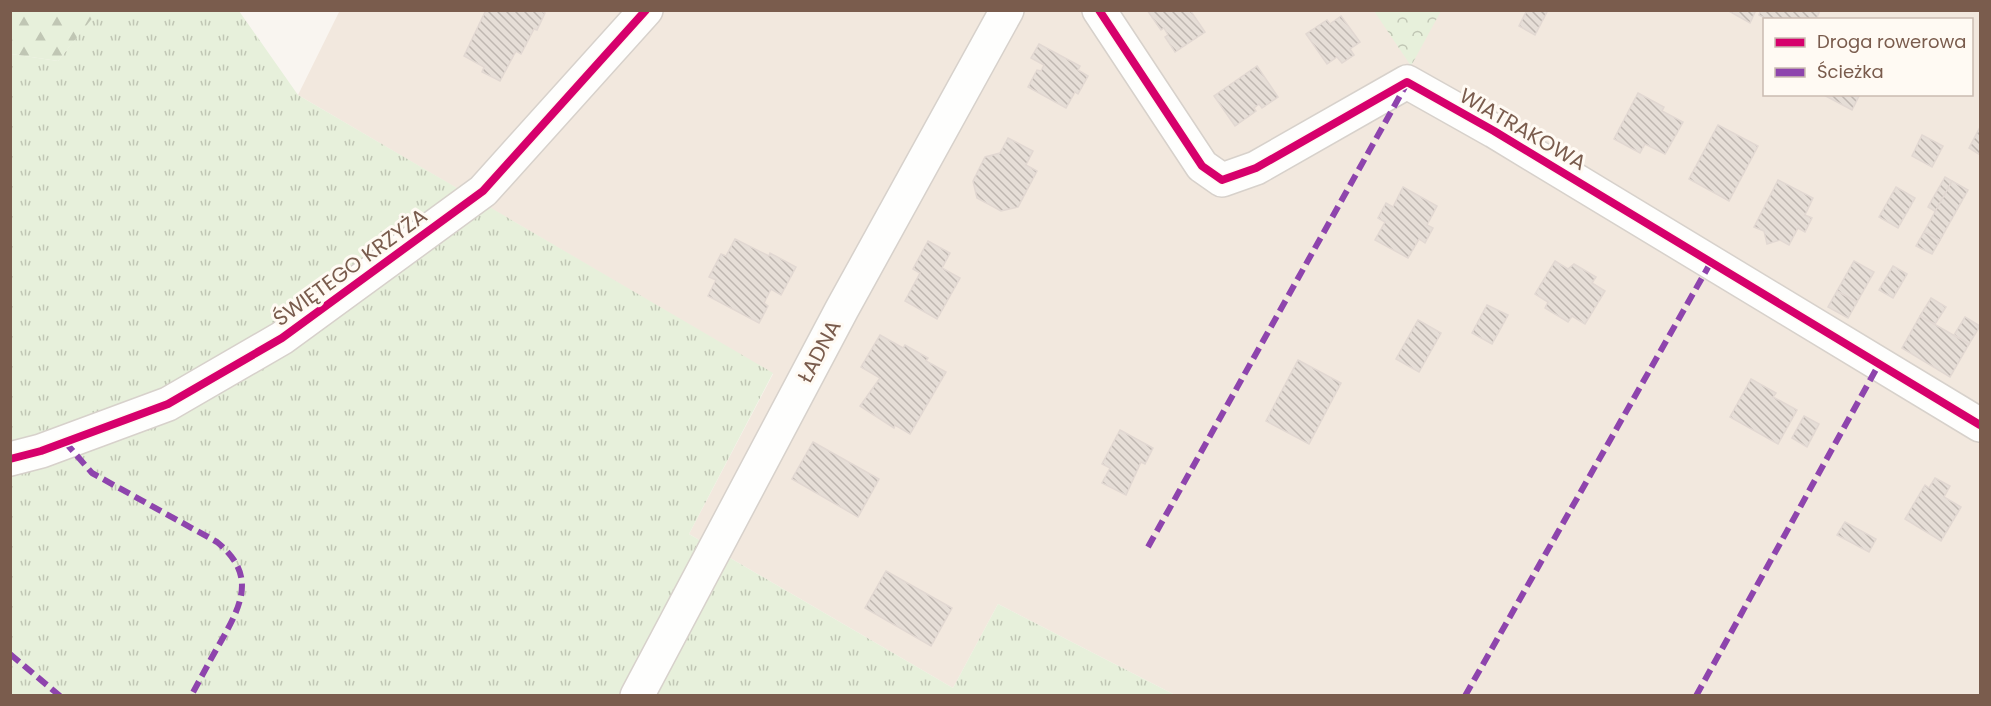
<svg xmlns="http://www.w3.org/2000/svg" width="1991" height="706" viewBox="0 0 1991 706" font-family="Poppins,sans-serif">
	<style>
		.residential { fill: #f2e8de; fill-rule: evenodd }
		.grass { fill: url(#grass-tufts) }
		.forest { fill: url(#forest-firs) }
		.park { fill: url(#park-crowns) }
		.building { fill: url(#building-back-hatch); stroke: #e2d8d2; stroke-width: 1.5 }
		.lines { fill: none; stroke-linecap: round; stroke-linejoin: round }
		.minor-casing { stroke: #d7d1cb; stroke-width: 36 }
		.minor { stroke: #fefefd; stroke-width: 33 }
		.quiet { stroke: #8e44ad; stroke-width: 6; stroke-dasharray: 12 6; stroke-linecap: butt }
		.cycleway-casing { stroke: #fffaf3; stroke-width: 11 }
		.cycleway { stroke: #d6006c; stroke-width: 8 }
		.labels { text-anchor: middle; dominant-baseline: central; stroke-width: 6; stroke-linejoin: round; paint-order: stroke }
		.street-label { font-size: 21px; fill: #7a5c4d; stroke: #fffaf3 }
	</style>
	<defs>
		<pattern id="grass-tufts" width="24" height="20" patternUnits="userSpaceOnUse" patternTransform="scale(1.5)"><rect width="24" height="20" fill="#e7f0db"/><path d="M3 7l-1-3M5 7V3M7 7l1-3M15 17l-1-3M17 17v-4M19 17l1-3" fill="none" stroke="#c0c6b4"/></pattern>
		<pattern id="forest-firs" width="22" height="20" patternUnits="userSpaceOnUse" patternTransform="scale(1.5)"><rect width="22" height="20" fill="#e7f0db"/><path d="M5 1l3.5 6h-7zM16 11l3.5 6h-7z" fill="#c0c6b4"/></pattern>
		<pattern id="park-crowns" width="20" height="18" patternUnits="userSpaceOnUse" patternTransform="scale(1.5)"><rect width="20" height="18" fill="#e7f0db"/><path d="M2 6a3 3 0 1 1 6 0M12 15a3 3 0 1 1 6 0" fill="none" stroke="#c0c6b4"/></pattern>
		<pattern id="building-back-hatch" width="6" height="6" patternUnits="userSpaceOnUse" patternTransform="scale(1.5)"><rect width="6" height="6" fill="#e6ded7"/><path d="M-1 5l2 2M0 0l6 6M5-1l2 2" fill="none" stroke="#bfb7b1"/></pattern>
	</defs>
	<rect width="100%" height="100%" fill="#f9f5f0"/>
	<path class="residential" d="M 340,10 L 1980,11 L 1980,695 L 1175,695 L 998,604 L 953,688 L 689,534 L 773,374 L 298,95 ZM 1764,20 L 1972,20 L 1972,94 L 1764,94 Z"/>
	<polygon class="grass" points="98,10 239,11 298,95 773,373 689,534 953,688 998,604 1175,695 11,696 11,54 58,61"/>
	<polygon class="forest" points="11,10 98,10 98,11 58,61 11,54"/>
	<polygon class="park" points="1374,11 1441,11 1411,66"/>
	<g class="building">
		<polygon points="486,10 540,10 545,13 537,30 534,29 521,54 516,51 500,81 482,72 484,67 464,56"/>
		<polygon points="1147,10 1190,10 1205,32 1175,52 1165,37 1168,35 1164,28 1161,30"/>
		<polygon points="1527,10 1548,10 1535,35 1519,26"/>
		<polygon points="1727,10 1756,10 1750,23"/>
		<polygon points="1761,10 1820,10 1816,20 1768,20 1759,15"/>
		<polygon points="1341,16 1360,42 1350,49 1354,55 1342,63 1337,57 1327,64 1306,34 1327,20 1330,24"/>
		<polygon points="1039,44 1080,66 1078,70 1088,76 1078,94 1075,92 1066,108 1028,87 1037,70 1041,71 1044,65 1031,58"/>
		<polygon points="1257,66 1278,97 1262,108 1259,104 1254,108 1256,111 1235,126 1214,96"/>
		<polygon points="1638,93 1664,107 1662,111 1683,122 1665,154 1645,144 1640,153 1614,139"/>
		<polygon points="1822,94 1860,94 1852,110"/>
		<polygon points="1718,125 1758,146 1729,201 1689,179"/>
		<polygon points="1980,127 1980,155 1969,148"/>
		<polygon points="1922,135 1943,146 1932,167 1912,156"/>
		<polygon points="1008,138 1033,151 1026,165 1037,171 1018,207 1001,211 977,198 973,181 985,157 1000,153"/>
		<polygon points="1945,177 1952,181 1936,212 1928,207"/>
		<polygon points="1778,180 1813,198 1805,215 1812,218 1805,232 1798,228 1789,245 1780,240 1767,244 1764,231 1754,227"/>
		<polygon points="1952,181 1968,190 1940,240 1924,232"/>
		<polygon points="1403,187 1437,206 1427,225 1433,228 1425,243 1419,239 1408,258 1375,240 1385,222 1378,218 1386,203 1393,207"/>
		<polygon points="1896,187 1915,198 1898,228 1879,217"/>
		<polygon points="1924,232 1940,240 1932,254 1916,246"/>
		<polygon points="735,239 769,256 770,253 796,267 781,295 771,289 764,303 768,306 759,323 708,296 716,280 709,277 721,254 726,256"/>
		<polygon points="928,241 950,253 942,268 960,278 937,319 905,301 920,273 913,269"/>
		<polygon points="1555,261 1568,269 1574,264 1596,277 1592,283 1605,291 1585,324 1572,316 1568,322 1545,308 1548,302 1535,294"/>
		<polygon points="1854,261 1874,272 1857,302 1837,291"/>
		<polygon points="1893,266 1907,274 1893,298 1879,290"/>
		<polygon points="1837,291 1857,302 1848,318 1828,307"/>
		<polygon points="1931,298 1946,307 1935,324 1920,316"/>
		<polygon points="1487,305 1508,315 1492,344 1472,333"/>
		<polygon points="1920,316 1969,344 1950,377 1902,348"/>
		<polygon points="1965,317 1980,326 1969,344 1954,335"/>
		<polygon points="1418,320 1441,333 1419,372 1396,359"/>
		<polygon points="880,335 903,348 905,345 928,358 926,361 946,372 910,434 895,425 894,428 860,406 880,378 861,367"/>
		<polygon points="1298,360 1341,383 1309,444 1266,421"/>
		<polygon points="1751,379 1776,393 1773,397 1797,410 1778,444 1730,417"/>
		<polygon points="1804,416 1819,424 1807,447 1792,438"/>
		<polygon points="1120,430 1153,448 1145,464 1141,462 1126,495 1102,483 1110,468 1102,464"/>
		<polygon points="813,442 879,479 858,517 792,479"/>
		<polygon points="1935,478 1950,486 1944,497 1961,507 1941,541 1905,519 1925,485 1929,488"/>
		<polygon points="1845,522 1876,539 1869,552 1837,535"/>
		<polygon points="886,571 952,608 931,646 865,608"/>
	</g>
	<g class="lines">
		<g class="minor-casing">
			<g id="minor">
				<polyline points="1099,10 1202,166 1222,180 1256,168 1407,82 1494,131 1980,425"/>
				<polyline points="10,459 41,451 168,404 282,338 483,191 646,10"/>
				<polyline points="637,696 842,309 1007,10"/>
			</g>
		</g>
		<use href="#minor" class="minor"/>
		<g class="quiet">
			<path d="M 65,442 L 92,473 L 217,542 C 257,575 242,604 220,643 C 210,660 201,678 191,696"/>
			<polyline points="1148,547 1406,85"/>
			<polyline points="10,654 60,696"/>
			<polyline points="1465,696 1711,262"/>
			<polyline points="1696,696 1879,364"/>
		</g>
		<g class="cycleway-casing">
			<g id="cycleway">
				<polyline points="1099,10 1202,166 1222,180 1256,168 1407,82 1494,131 1980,425"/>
				<polyline points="10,459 41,451 168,404 282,338 483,191 646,10"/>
			</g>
		</g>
		<use href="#cycleway" class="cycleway"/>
	</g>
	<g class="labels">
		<g class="street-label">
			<text transform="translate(1523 129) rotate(30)">WIATRAKOWA</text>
			<text transform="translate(350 267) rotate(-36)">ŚWIĘTEGO KRZYŻA</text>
			<text transform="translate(819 351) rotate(-62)">ŁADNA</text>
		</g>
	</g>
	<rect width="1991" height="706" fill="none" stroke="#7a5c4d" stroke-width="24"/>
	<rect x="1763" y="18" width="210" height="78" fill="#fffaf3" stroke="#cabbb1" stroke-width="1.5"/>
	<rect x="1775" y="38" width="30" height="9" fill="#d6006c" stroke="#cabbb1" stroke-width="1.5"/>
	<text x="1817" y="48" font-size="18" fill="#7a5c4d">Droga rowerowa</text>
	<rect x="1775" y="68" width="30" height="9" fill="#8e44ad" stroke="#cabbb1" stroke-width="1.5"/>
	<text x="1817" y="78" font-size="18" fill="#7a5c4d">Ścieżka</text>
</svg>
